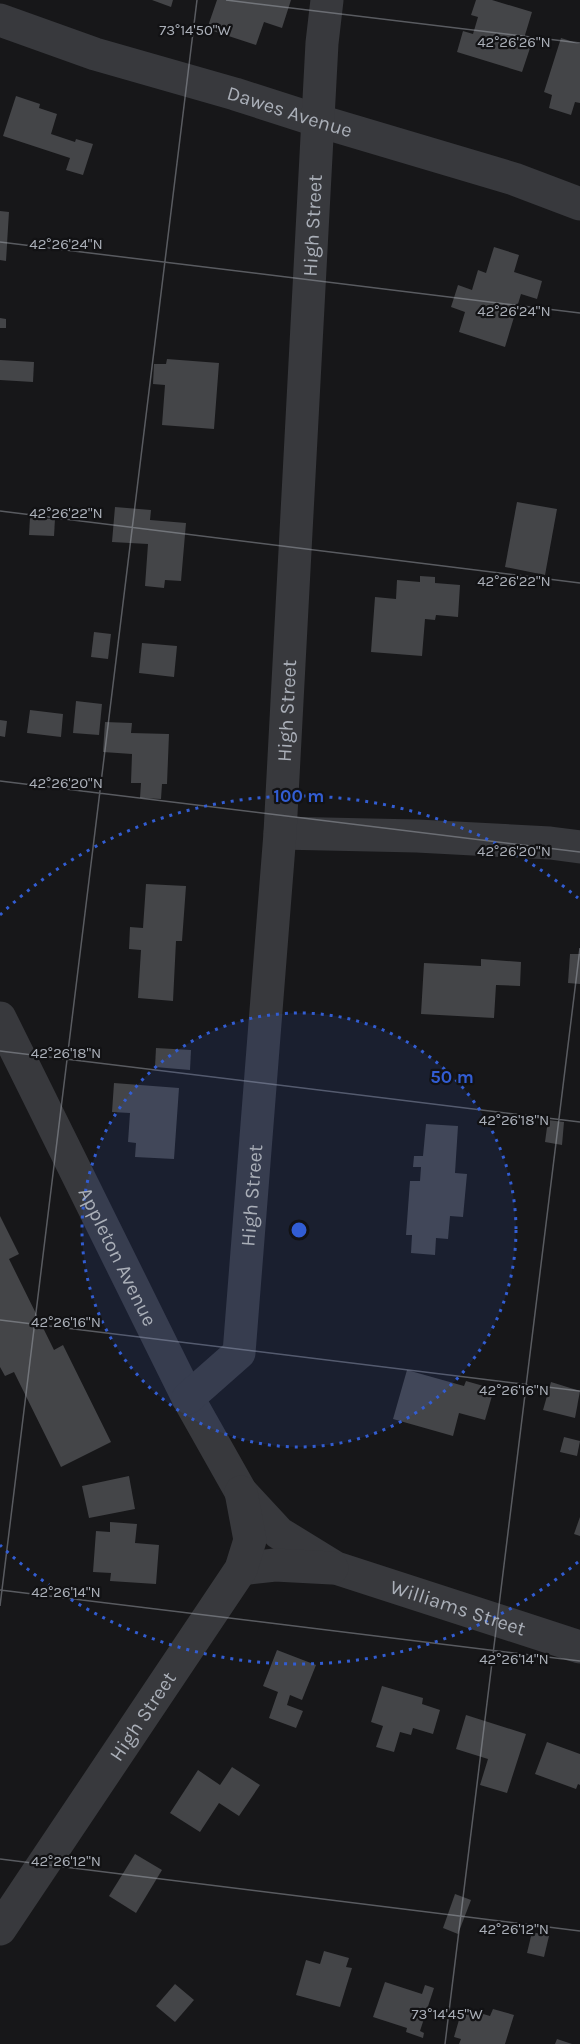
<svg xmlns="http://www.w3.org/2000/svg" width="580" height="2044" viewBox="0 0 580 2044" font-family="Karla,sans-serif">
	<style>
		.building { fill: #444548 }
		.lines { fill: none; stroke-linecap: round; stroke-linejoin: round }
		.minor { stroke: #38393d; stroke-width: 33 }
		.ticks { fill: none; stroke: #aaafb8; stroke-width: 1.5; stroke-opacity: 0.45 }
		.ring { fill: none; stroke: #325dd3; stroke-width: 3; stroke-dasharray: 3 6 }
		.labels { text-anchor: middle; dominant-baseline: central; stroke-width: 4.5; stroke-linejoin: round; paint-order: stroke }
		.street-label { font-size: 20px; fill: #aaafb8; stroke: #121214 }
		.ticks-label { font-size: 15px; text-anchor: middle; fill: #aaafb8; stroke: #121214; stroke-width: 4.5; stroke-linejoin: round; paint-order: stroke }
		.centre { fill: #325dd3; stroke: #121214; stroke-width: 3 }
		.ring-label { font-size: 18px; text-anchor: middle; font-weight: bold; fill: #325dd3; stroke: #121214; stroke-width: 4.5; stroke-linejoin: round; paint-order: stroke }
	</style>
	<rect width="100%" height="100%" fill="#171719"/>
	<g class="building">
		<polygon points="152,0 173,0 171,7"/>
		<polygon points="217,0 291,0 282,28 264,22 256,45 207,29"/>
		<polygon points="476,0 492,0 532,12 522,45 530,48 522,72 457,52 463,31 473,34 478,17 471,15"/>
		<polygon points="561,38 580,44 580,103 575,102 571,115 549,108 552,95 544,92"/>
		<polygon points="16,96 40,104 39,108 57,114 51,134 75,142 76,139 93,144 83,175 66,170 70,158 3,136"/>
		<polygon points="0,211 9,212 6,261 0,260"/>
		<polygon points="494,247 519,255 514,272 542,281 537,299 521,294 505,347 459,332 465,312 451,307 458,285 472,290 478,270 486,273"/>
		<polygon points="0,318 6,319 6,328 0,328"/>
		<polygon points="167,359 219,363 214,429 162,425 165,385 153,384 154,364 166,364"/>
		<polygon points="0,360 34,362 33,382 0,380"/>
		<polygon points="517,502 557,509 545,575 505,567"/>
		<polygon points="115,507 151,510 150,520 186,523 181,581 165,580 164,588 145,586 148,544 112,542"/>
		<polygon points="30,518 55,519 54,536 29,535"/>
		<polygon points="420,576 435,577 435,583 460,585 458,617 436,615 435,620 425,619 422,656 371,652 375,597 396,599 397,580 420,582"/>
		<polygon points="94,632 111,634 108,659 91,657"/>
		<polygon points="142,643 177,646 174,677 139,673"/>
		<polygon points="76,701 102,704 99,735 73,733"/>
		<polygon points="30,710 63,714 61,737 27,733"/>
		<polygon points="0,720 7,721 5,737 0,736"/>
		<polygon points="105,722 132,723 131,733 169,734 167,784 162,784 161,799 140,798 141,783 131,783 132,754 103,752"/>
		<polygon points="146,884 186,886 182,941 176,941 173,1001 138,998 141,950 129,949 130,927 143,928"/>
		<polygon points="570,954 580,954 580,984 568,983"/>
		<polygon points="481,959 521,962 520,986 496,985 494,1018 421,1014 424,963 481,966"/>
		<polygon points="156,1048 191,1050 190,1070 155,1067"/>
		<polygon points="114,1083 179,1088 174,1159 135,1157 136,1143 128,1142 130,1113 112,1112"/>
		<polygon points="548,1120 564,1122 562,1145 545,1142"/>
		<polygon points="426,1124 458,1126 455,1173 467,1174 463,1217 450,1216 448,1239 436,1238 435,1255 411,1253 412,1235 406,1235 410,1181 420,1181 421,1167 413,1167 414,1156 423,1156"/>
		<polygon points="0,1216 19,1254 9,1259 54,1350 63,1345 111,1442 61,1467 14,1372 5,1376 0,1367"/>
		<polygon points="407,1370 464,1386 466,1381 494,1389 485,1420 459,1413 453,1436 393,1419"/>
		<polygon points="551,1382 580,1391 575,1418 543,1410"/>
		<polygon points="564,1437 580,1441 577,1456 560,1452"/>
		<polygon points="129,1476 135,1509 89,1518 82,1486"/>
		<polygon points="580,1517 580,1536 574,1534"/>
		<polygon points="110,1522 137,1524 135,1543 159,1545 156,1584 110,1581 111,1573 93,1572 96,1531 110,1532"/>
		<polygon points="277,1650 316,1665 302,1700 290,1695 287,1705 303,1711 296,1728 269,1718 278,1692 263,1686"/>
		<polygon points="382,1686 423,1698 422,1704 440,1710 433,1734 413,1728 411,1735 400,1732 394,1752 376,1747 383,1726 371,1722"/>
		<polygon points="466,1715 526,1734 507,1793 480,1785 488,1759 456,1749"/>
		<polygon points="547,1742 580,1754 580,1785 578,1784 576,1789 535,1774"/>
		<polygon points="232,1767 260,1785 239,1816 219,1803 200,1832 170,1813 198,1770 220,1785"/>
		<polygon points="135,1854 162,1870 136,1913 109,1896"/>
		<polygon points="455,1894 471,1900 458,1934 443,1928"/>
		<polygon points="532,1932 549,1936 544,1957 527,1953"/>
		<polygon points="324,1951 349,1958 346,1967 352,1968 340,2007 296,1995 306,1960 320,1964"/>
		<polygon points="385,1982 422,1994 425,1985 434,1988 420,2031 424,2033 423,2038 406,2032 407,2028 373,2017"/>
		<polygon points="175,1984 194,2000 175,2022 156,2006"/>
		<polygon points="493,2009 514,2015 505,2044 459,2044 461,2039 454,2037 461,2013 468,2015 470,2010 490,2016"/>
		<polygon points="557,2039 572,2044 555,2044"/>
	</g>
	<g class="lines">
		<g class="minor">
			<path id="s1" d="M 0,20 L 95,54 L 235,94 L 319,121 L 514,179 L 580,204"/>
			<polyline points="280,833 417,836 550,843 580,847"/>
			<path id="s2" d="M 0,1018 L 188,1398 L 241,1492 L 279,1533 L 336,1568 L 580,1647"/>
			<path id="s3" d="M 188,1398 L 239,1353 L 280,833 L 322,43 L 327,0"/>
			<polyline points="241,1569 275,1565 332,1568"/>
			<path id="s4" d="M 0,1929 L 241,1569 L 250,1540 L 241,1492"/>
		</g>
	</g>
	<path class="ticks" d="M 226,0 L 580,43M 0,242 L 580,313M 0,511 L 580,583M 0,781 L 580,852M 0,1051 L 580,1122M 0,1320 L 580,1391M 0,1590 L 580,1661M 0,1606 L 197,0M 0,1859 L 580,1931M 445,2044 L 580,948"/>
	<circle cx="299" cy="1230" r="217" fill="#325dd3" fill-opacity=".12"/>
	<g class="ring">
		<circle cx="299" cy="1230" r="217"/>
		<path d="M578 1562A434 434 0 0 1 0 1545M0 915A434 434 0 0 1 578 898"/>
	</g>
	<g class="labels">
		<g class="street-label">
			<text stroke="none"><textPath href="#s1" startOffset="304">Dawes Avenue</textPath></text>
			<text stroke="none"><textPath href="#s3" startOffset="1198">High Street</textPath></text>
			<text stroke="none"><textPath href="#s3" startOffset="712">High Street</textPath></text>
			<text stroke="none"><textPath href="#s3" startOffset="226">High Street</textPath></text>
			<text stroke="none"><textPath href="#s2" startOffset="266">Appleton Avenue</textPath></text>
			<text stroke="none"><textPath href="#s2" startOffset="783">Williams Street</textPath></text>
			<text stroke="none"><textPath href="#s4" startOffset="256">High Street</textPath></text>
		</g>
	</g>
	<g class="ticks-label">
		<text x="195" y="35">73°14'50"W</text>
		<text x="514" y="47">42°26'26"N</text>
		<text x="66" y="249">42°26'24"N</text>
		<text x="514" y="316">42°26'24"N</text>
		<text x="66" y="518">42°26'22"N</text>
		<text x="514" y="586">42°26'22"N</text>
		<text x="66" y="788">42°26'20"N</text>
		<text x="514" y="856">42°26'20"N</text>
		<text x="66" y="1058">42°26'18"N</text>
		<text x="514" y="1125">42°26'18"N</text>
		<text x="66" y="1327">42°26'16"N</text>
		<text x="514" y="1395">42°26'16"N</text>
		<text x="66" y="1597">42°26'14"N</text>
		<text x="514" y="1664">42°26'14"N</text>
		<text x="66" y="1866">42°26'12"N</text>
		<text x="514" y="1934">42°26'12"N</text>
		<text x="447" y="2019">73°14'45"W</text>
	</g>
	<circle cx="299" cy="1230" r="9" class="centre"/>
	<g class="ring-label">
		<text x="299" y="802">100 m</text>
		<text x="452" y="1083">50 m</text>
	</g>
</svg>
